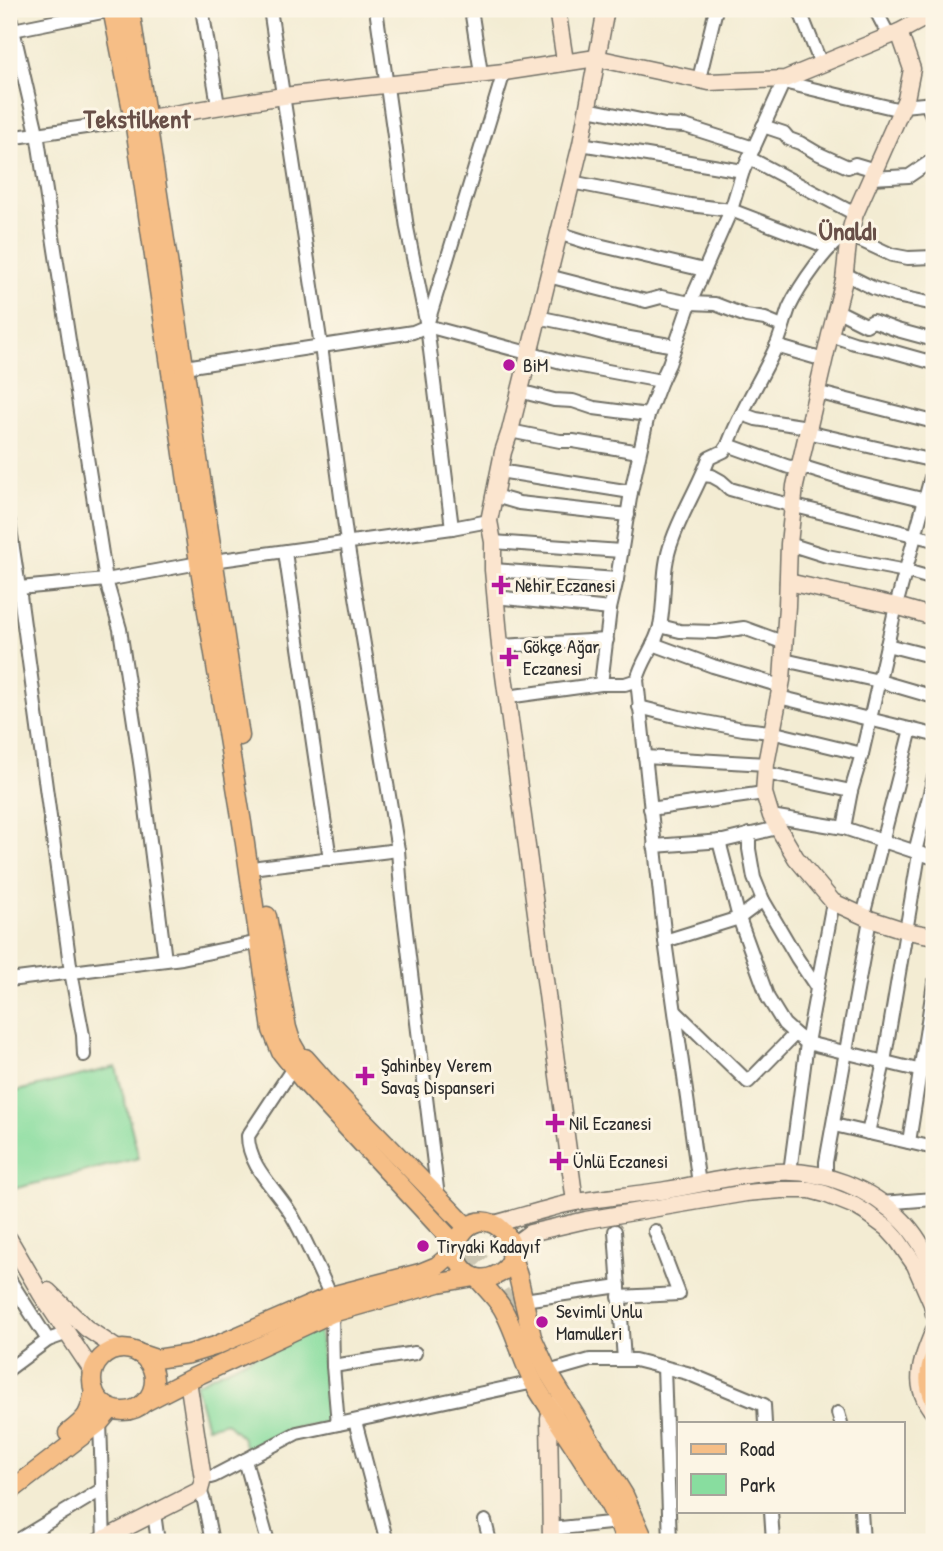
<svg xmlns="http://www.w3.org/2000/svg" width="943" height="1551" viewBox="0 0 943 1551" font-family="'Patrick Hand',sans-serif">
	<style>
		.green { fill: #88dd9f; stroke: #5a8465; stroke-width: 2 }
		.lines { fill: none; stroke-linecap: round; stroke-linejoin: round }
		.primary-tunnel { stroke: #cbc5b1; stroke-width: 18; stroke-dasharray: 18 9; stroke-linecap: butt }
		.street-casing { stroke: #716f66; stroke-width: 16 }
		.secondary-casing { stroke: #716f66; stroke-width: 19 }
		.primary-casing { stroke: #716f66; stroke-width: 21 }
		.street { stroke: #fff; stroke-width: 12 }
		.secondary { stroke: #fbe5cf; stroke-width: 16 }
		.primary { stroke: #f6be86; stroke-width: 18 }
		.poi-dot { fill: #b5179e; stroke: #fcf5e5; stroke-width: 2.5 }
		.labels { text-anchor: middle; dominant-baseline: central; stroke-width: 6; stroke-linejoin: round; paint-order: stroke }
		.poi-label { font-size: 19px; fill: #2b2b2b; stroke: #fcf5e5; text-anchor: start }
		.district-label { font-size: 26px; font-weight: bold; fill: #684f48; stroke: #fcf5e5 }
	</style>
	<rect width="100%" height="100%" fill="#fcf5e5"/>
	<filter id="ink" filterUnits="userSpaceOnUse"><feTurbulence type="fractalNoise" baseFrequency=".0143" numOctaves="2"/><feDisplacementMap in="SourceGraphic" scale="14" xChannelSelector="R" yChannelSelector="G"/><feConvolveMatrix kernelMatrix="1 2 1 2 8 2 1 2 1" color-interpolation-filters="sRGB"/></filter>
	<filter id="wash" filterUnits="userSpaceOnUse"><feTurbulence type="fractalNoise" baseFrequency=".00686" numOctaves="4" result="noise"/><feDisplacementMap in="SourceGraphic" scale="28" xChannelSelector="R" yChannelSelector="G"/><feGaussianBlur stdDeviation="1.57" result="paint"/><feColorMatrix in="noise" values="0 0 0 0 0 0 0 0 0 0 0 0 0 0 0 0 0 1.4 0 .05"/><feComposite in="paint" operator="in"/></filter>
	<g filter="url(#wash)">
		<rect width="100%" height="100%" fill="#f3ecd3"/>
		<g class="green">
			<polygon points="116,1067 139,1158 9,1190 9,1093"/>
			<polygon points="319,1325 330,1422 294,1428 247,1450 242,1437 226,1422 207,1427 195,1384"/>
		</g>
	</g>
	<g filter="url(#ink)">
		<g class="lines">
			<polyline class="primary-tunnel" points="451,1229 485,1267 511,1310"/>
			<g class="street-casing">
				<g id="street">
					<polyline points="202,9 218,105"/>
					<polyline points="270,9 321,346 347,542 398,850 401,890 438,1197"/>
					<polyline points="376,9 407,228 427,326 452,528"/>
					<polyline points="471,9 481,73"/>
					<polyline points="799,9 821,64"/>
					<polyline points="875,9 889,36"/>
					<polyline points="9,12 37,133 106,580 120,629 141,769 165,960"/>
					<polyline points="13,30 112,10"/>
					<polyline points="699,79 716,9"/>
					<polyline points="783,82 901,110"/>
					<polyline points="927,104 934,120"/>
					<polyline points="903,106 934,103"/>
					<polyline points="588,109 665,125 685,126 754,148"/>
					<polyline points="763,126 784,133 789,139 800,143 817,153 848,167 855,164 875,170"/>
					<polyline points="9,138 134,120"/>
					<polyline points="581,144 743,171"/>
					<polyline points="749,158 855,214"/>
					<polyline points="871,178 909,176 934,159"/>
					<polyline points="571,182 690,205 731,210 830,248"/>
					<polyline points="558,233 590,243 704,270"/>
					<polyline points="845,274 873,288 896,296 934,304"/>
					<polyline points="548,276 646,301 661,297 690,303 715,304 746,316 765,319 782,326"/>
					<polyline points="836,310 866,325 873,321 897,330 934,340"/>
					<polyline points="537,317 571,324 607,334 675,346"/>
					<polyline points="428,322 504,72"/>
					<polyline points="830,335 854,343 891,351 934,363"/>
					<polyline points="776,346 824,360"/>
					<polyline points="185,367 413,332 427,326 565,363 661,381"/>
					<polyline points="519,391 554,400 573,401 594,408 648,415"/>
					<polyline points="816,392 934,422"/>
					<polyline points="742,414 756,419 808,427"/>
					<polyline points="510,431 560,441 573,441 639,452"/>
					<polyline points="807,432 934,461"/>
					<polyline points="728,445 789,467 800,466 852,482 934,502"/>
					<polyline points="499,471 631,492"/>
					<polyline points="703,475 712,476 721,481 730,489 762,498 934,540"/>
					<polyline points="495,496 519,503 628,515"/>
					<polyline points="9,522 19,588 106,580 199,563 452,528 489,521"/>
					<polyline points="493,542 621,551"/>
					<polyline points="789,544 827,556 906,571 934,579"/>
					<polyline points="285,552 330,859"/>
					<polyline points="493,570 617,579"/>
					<polyline points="9,589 19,588 71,972 83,1035 84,1055"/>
					<polyline points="495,597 610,609"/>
					<polyline points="660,626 680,631 715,632 744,628 785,643"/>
					<polyline points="653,644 713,666 781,686"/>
					<polyline points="887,645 934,657"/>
					<polyline points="500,646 607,640"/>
					<polyline points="784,660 879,681 934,697"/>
					<polyline points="601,684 610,609 617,579 631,492 648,415 661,381 669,364 690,303 731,210 743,171 785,79"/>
					<polyline points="507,697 601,684 625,684 637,680"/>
					<polyline points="779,697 934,735"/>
					<polyline points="639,707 679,717 743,729 771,732 862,754"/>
					<polyline points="645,757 766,764"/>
					<polyline points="765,773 851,791"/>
					<polyline points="650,809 764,793"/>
					<polyline points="771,816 844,828 934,858"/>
					<polyline points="844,828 851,791 862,754 896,606 934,466"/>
					<polyline points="749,834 749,849 754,878 763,900 797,958 817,988"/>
					<polyline points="719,841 739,918 768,998 784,1024 795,1034 807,1043 934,1074"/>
					<polyline points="654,846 723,841 777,828"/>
					<polyline points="915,852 934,777"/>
					<polyline points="259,867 398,850"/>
					<polyline points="863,916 911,729"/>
					<polyline points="665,941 739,918 763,900"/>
					<polyline points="9,980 182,958 259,942"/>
					<polyline points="676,1012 748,1082 795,1034"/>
					<path d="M 293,1068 L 248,1136 C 248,1169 281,1193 295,1221 C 308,1245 319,1271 331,1296"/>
					<polyline points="834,1125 934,1148"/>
					<polyline points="868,1133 884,1062 919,854"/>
					<polyline points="909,1142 934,983"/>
					<polyline points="790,1172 807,1043 833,902"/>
					<polyline points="826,1177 826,1162 870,919"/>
					<path d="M 699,1184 L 665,941 L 637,680 C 642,660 656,645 660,626 C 666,597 661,569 672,541 C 682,512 699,486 709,458 L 724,451 L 728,445 C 740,412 760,381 775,349 C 781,336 784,322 789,308 C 797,291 831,237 849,235 L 892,255 L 908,258 L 934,257"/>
					<polyline points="881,1203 934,1199"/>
					<polyline points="615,1231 624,1360"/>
					<polyline points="9,1279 48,1340"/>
					<polyline points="619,1297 679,1294 655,1231"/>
					<polyline points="524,1300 619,1286"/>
					<polyline points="332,1313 333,1366 338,1424"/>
					<polyline points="333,1366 415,1353"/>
					<polyline points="664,1367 670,1542"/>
					<polyline points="9,1369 48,1340 68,1333"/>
					<polyline points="548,1372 590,1360 635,1360 687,1373 764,1405 765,1423"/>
					<polyline points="838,1413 841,1423"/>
					<polyline points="355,1421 387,1542"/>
					<polyline points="100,1422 104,1542"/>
					<polyline points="245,1460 268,1542"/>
					<polyline points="203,1479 214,1476 297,1433 534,1382"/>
					<polyline points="200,1490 204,1501 212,1542"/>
					<polyline points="771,1511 773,1542"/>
					<polyline points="861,1511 863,1542"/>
					<polyline points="154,1513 158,1542"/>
					<polyline points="485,1521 490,1542"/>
					<polyline points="551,1529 619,1522"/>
					<polyline points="15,1542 101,1490"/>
				</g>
			</g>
			<g class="secondary-casing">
				<g id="secondary">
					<polyline points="557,9 565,61"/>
					<polyline points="899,32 912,69 906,99 855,214 849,235 844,280 830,335 795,486 789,544 787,606 782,680 766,764 764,793 771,816 796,858 833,902 870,919 907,931 934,936"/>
					<polyline points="137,120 283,96 504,72 596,58 709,82 785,79 899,32 934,13"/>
					<polyline points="788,582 896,606 934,617"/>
					<polyline points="575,1202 500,646 493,570 493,542 489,521 503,452 510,431 581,144 606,9"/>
					<path d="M 494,1224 C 521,1217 549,1207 576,1202 C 606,1197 637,1195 666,1190 C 703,1184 739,1174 777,1172 C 822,1169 871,1188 903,1221 C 917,1235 926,1252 934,1270"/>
					<polyline points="9,1239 41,1294 93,1372"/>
					<polyline points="511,1247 530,1233 586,1220 746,1193 782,1190 810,1190 825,1194 855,1206 865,1212 887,1228 897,1239 915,1265 932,1304 934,1314"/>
					<polyline points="48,1291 86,1328 119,1350"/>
					<path d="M 934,1330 C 922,1360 910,1385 934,1413"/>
					<polyline points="98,1542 200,1490 203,1479 188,1380"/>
					<polyline points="551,1542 549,1418 551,1410 557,1404"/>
				</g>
			</g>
			<g class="primary-casing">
				<g id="primary">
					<path d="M 112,9 L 134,120 L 199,563 L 242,823 L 272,1030 L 281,1052 L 304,1081 L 456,1245 C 454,1265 472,1286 494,1276 C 543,1256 480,1185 456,1245"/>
					<polyline points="130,9 240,736"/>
					<polyline points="267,916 287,1028 292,1044 307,1070"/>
					<polyline points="305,1058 326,1082 467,1227"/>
					<polyline points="511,1254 518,1276 532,1337 548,1372 624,1495 645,1542"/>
					<path d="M 477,1278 C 485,1287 494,1296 501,1306 C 516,1330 521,1360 535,1385 C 566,1437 605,1485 626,1542"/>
					<circle cx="123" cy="1380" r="31"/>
					<polyline points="138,1353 156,1359 189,1354 215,1346 331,1296 420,1273 437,1266 455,1251"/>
					<path d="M 934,1357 C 928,1371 928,1386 934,1399"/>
					<polyline points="145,1402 188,1380 332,1313 439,1283 474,1277"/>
					<path d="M 68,1433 C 87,1418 90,1415 94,1390"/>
					<polyline points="9,1492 100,1422 111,1409"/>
				</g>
			</g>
			<use href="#street" class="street"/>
			<use href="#secondary" class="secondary"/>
			<use href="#primary" class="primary"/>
		</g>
	</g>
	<g class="poi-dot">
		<circle cx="509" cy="365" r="7"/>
		<path d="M497.5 574.5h7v7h7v7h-7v7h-7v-7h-7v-7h7z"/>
		<path d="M505.5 646.5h7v7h7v7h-7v7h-7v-7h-7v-7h7z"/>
		<path d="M361.5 1065.5h7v7h7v7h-7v7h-7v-7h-7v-7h7z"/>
		<path d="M551.5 1112.5h7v7h7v7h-7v7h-7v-7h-7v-7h7z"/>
		<path d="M555.5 1150.5h7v7h7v7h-7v7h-7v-7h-7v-7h7z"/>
		<circle cx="423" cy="1246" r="7"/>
		<circle cx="542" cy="1322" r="7"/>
	</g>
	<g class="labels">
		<g class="poi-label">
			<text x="523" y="365">BiM</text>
			<text x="515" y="585">Nehir Eczanesi</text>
			<text x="523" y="646">Gökçe Ağar<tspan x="523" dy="22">Eczanesi</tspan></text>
			<text x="381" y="1065">Şahinbey Verem<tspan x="381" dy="22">Savaş Dispanseri</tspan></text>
			<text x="569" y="1123">Nil Eczanesi</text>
			<text x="573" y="1161">Ünlü Eczanesi</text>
			<text x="437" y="1246">Tiryaki Kadayıf</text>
			<text x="556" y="1311">Sevimli Unlu<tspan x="556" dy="22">Mamulleri</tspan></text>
		</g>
		<g class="district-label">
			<text x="137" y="118">Tekstilkent</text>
			<text x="848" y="230">Ünaldı</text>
		</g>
	</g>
	<rect width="943" height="1551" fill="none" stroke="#fcf5e5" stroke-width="35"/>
	<rect x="677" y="1422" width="228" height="91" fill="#fcf5e5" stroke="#a8a49b" stroke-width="2"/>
	<rect x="691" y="1444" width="35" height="10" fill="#f6be86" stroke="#a8a49b" stroke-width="2"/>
	<text x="740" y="1456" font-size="21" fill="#2b2b2b">Road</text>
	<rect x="691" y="1474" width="35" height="21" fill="#88dd9f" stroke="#a8a49b" stroke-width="2"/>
	<text x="740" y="1492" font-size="21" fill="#2b2b2b">Park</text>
</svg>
